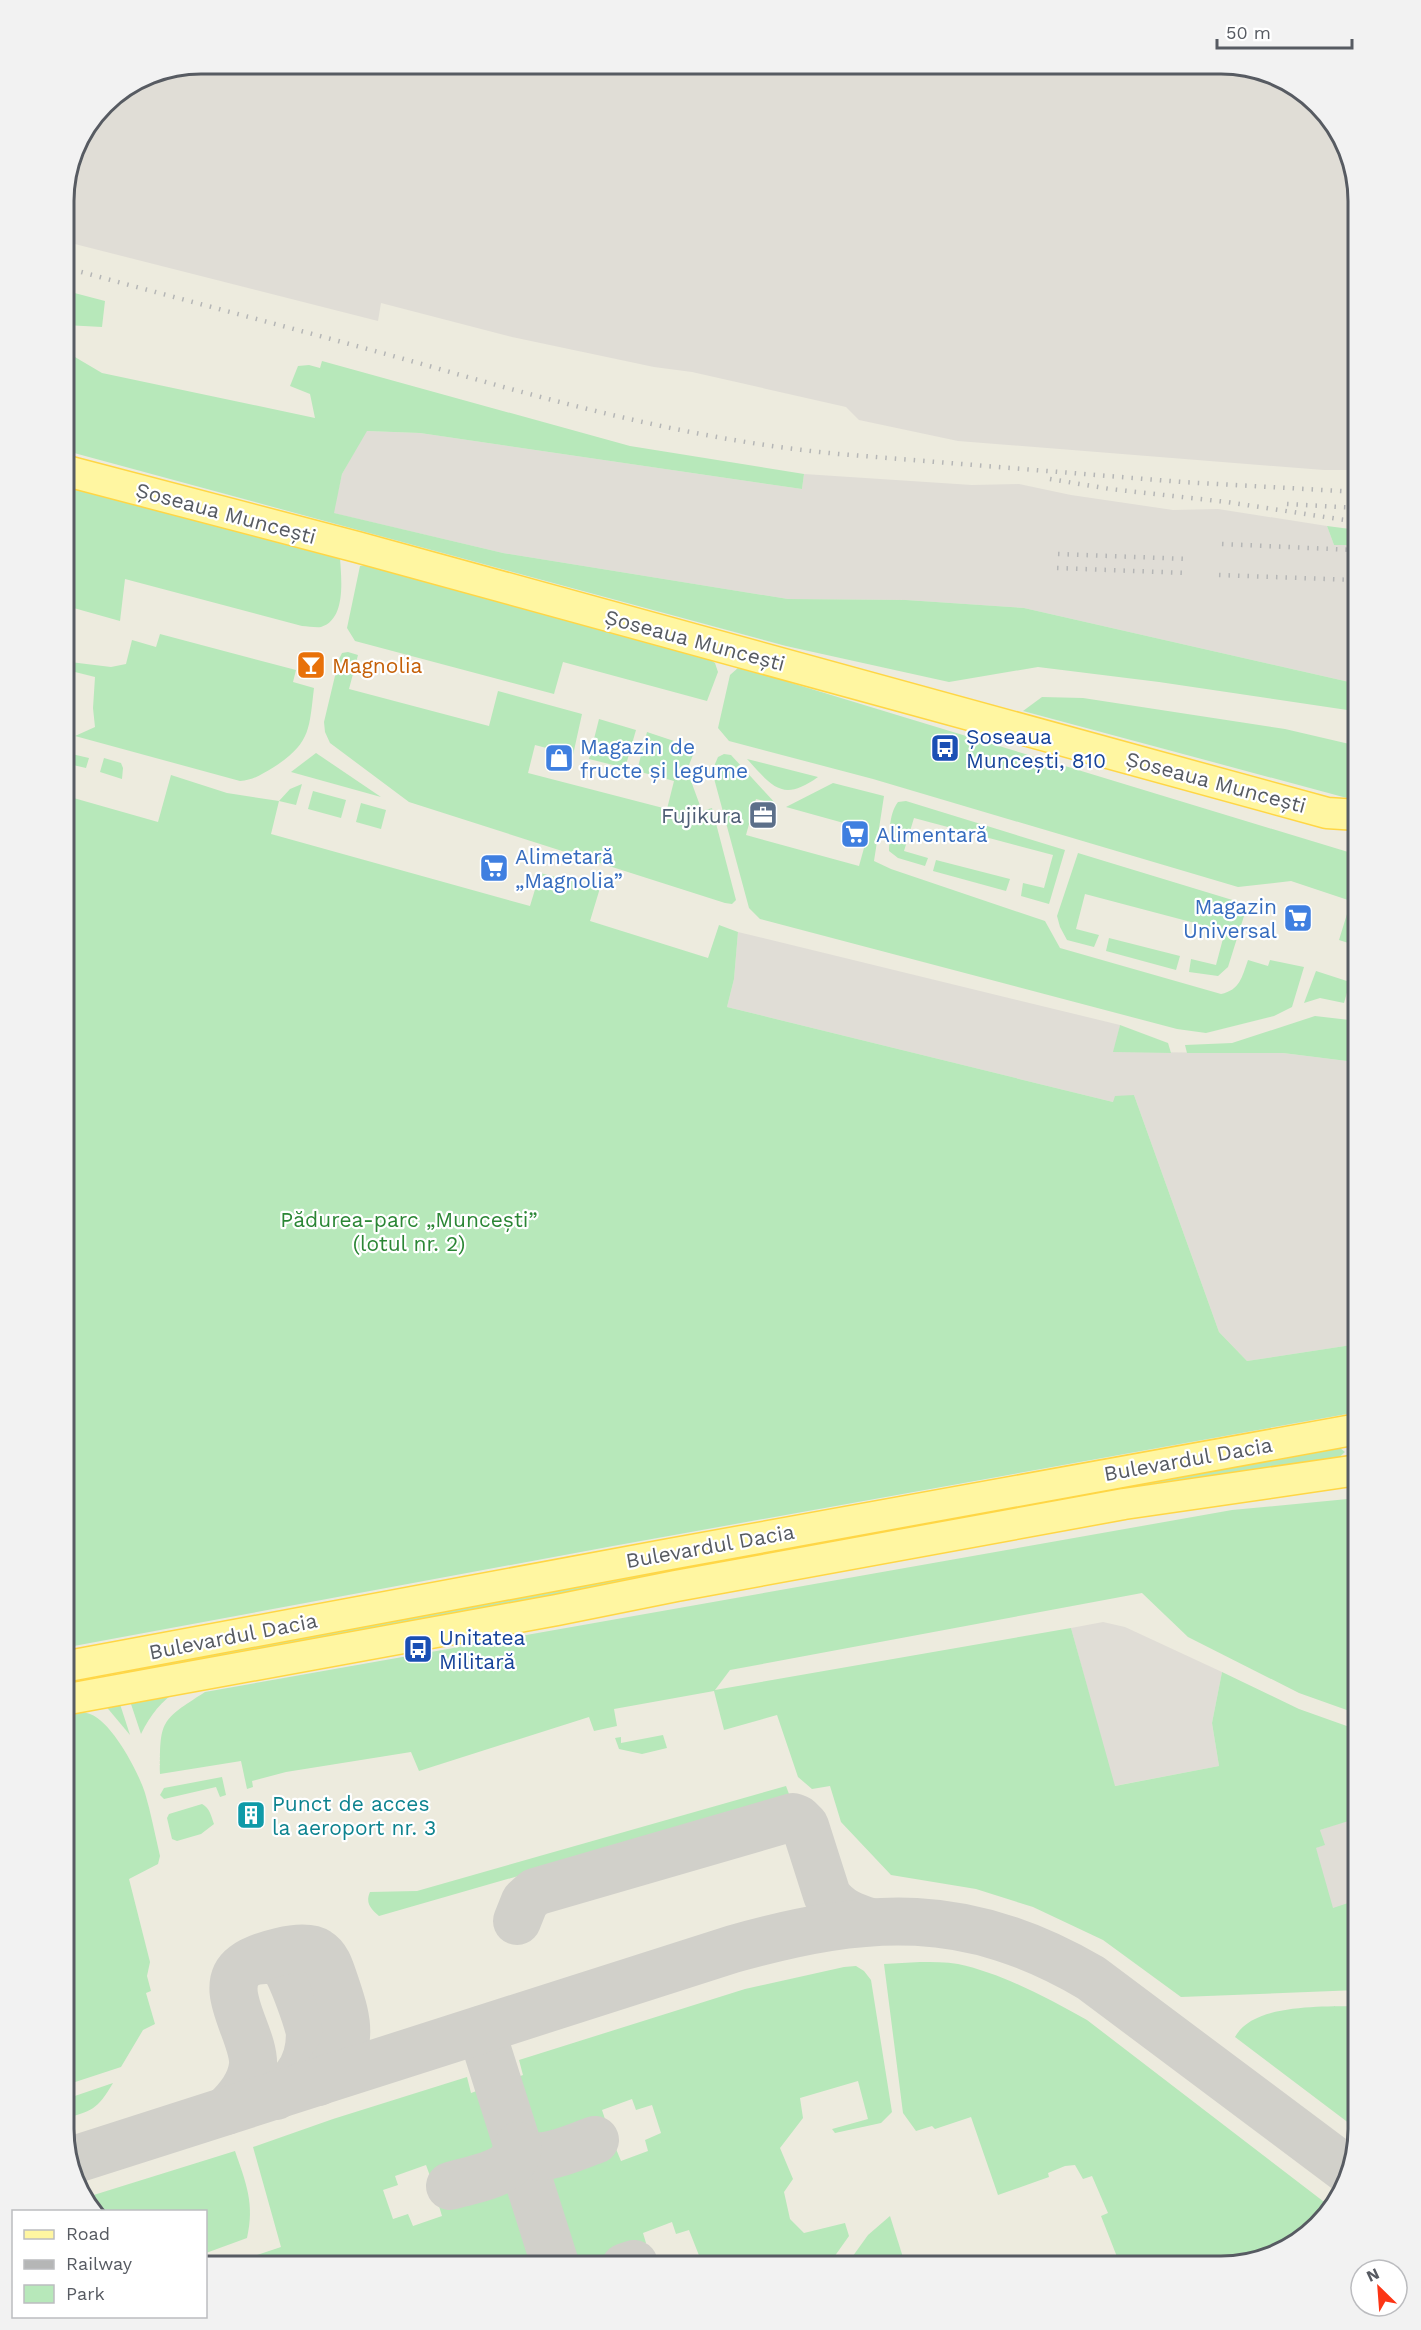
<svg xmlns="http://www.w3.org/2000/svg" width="1421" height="2330" viewBox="0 0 1421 2330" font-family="'Work Sans',sans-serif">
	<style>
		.industrial { fill: #e0ddd6 }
		.green { fill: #b7e8ba }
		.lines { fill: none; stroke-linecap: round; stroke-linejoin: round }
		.taxiway { stroke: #d1d0ca; stroke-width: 48 }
		.primary-casing { stroke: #ffd645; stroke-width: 33 }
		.primary { stroke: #fff6a1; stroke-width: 30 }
		.rail { stroke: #b5b6b6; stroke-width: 4.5; stroke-dasharray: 1.5 8; stroke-linecap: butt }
		.labels { text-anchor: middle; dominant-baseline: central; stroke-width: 4.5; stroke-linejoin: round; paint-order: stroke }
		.street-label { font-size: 21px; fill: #575b62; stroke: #fff }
		.food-label { font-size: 21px; fill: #c56008; stroke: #fff; text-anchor: start }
		.transit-label { font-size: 21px; fill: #164399; stroke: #fff; text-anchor: start }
		.shop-label { font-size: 21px; fill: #366cbe; stroke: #fff; text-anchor: start }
		.service-label { font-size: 21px; fill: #4e5e75; stroke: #fff; text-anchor: end }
		.park-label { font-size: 21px; fill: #2b8635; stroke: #fff }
		.culture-label { font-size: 21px; fill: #0d838f; stroke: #fff; text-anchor: start }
		.rim { fill: none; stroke: #575b62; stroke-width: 3 }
	</style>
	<rect width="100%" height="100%" fill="#edebde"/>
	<g class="industrial">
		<polygon points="201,63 1229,63 1296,86 1344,140 1358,201 1358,470 1324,470 958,441 859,420 846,407 692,372 654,367 512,337 381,303 378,321 63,241 63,192 74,148 104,103 148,73"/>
		<polygon points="366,431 420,433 802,489 804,474 972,485 1019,484 1071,495 1173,510 1218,509 1327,526 1334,545 1358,545 1358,684 1024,608 906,600 788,599 503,553 333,513 342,474"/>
		<polygon points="738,932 1120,1025 1114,1052 1283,1053 1355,1062 1353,1083 1358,1083 1358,1344 1247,1361 1219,1332 1134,1095 1113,1102 727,1007 734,979"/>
		<polygon points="1103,1622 1125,1627 1222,1672 1212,1723 1219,1766 1114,1786 1071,1628"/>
		<polygon points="1358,1817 1358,1990 1250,1872 1324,1845 1320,1830"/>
	</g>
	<g class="green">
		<polygon points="63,290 105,301 102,327 65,325 63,332"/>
		<polygon points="63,350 102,373 315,418 310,394 290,386 298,366 309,365 320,368 322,361 630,446 804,474 802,489 420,433 367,431 342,474 334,513 503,553 788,599 906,600 1024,608 1358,684 1358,709 1354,711 1159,682 1038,667 949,682 786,646 63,450"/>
		<path d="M 63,482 L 340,557 C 341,577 347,619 321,627 C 316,628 308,626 302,626 L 125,579 L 120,621 L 63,605 Z"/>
		<polygon points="1327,526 1358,530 1358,545 1334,545"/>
		<polygon points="368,565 706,657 715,663 718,672 707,701 563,662 554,694 355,641 347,628 360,566"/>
		<path d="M 160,634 L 296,670 L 293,682 L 314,688 C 309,729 311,743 274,767 C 262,774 254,780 240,781 L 75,736 L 95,727 L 93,708 L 95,677 L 63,669 L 63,664 L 70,662 L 111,667 L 126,664 L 132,640 L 156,647 Z"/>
		<polygon points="348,652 358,655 349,689 489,726 498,691 582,714 573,755 535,745 528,773 667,809 674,781 637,771 647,732 692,747 693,755 687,770 702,811 712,808 736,900 732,904 725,903 409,802 330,743 325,732 324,722 339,659 342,653"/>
		<polygon points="739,667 1358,855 1358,946 1339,940 1351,901 1291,881 1238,887 873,779 729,741 718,728 730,675"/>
		<polygon points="1042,697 1083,698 1285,729 1358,746 1358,801 1023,711"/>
		<polygon points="599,719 636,730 625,768 589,759"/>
		<polygon points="63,752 89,758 86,768 73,765 69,777 63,775"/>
		<polygon points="316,753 381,797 291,772"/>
		<path d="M 724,754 L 731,755 L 776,804 L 756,799 L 746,835 L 859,866 L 869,830 L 786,807 L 833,783 L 884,796 L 874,861 L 891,869 L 1045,921 L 1060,948 L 1221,994 C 1240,990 1242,977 1248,960 L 1268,966 L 1270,960 L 1304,967 L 1292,1007 L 1274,1016 L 1206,1033 L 1177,1029 L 760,919 L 749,908 L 712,771 L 718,757 Z"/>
		<polygon points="104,758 121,763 123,768 122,779 100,772"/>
		<path d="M 747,759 L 818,777 C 782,803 772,786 747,759 Z"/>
		<polygon points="171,775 227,793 279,801 290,789 302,784 296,805 279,801 271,834 530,906 540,873 600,888 590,921 708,958 719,925 738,932 734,979 727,1007 1113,1102 1115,1096 1134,1095 1219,1332 1247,1361 1358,1344 1358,1412 613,1546 63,1648 63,795 158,822"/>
		<polygon points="313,791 346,800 341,818 308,809"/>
		<path d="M 906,801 L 1065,850 L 1049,904 L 1021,896 L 1023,883 L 1044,888 L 1053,855 L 914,818 L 904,851 L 928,858 L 925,866 L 898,858 L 889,851 C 890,835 888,815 898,802 Z"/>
		<polygon points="361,803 386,810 381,829 356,822"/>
		<polygon points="1078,853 1239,902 1244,916 1228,967 1218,976 1189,972 1191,959 1216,965 1225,931 1085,894 1076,929 1099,935 1094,947 1067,940 1060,927 1057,916"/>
		<polygon points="936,860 1010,879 1006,891 933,871"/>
		<polygon points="1109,938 1180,956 1176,970 1106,951"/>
		<polygon points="1316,971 1350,982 1344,1003 1320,998 1304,1003"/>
		<polygon points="1315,1016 1358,1021 1358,1083 1353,1083 1355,1062 1283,1053 1187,1053 1185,1045 1232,1043"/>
		<polygon points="1120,1025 1168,1043 1171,1053 1113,1052"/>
		<polygon points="1334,1443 1345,1452 1334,1462 126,1677 123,1670"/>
		<path d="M 1358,1498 L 1358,1714 L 1299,1693 L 1188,1637 L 1142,1593 L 730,1670 L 715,1690 L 1071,1628 L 1115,1786 L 1219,1766 L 1212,1723 L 1222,1672 L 1299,1709 L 1358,1730 L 1358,1818 L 1320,1830 L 1325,1845 L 1316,1848 L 1333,1908 L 1348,1903 L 1354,1915 L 1349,1917 L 1358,1934 L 1358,1990 L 1181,1997 L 1103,1940 L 1033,1907 L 976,1889 L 891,1875 L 841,1822 L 830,1786 L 812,1789 L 798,1777 L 777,1715 L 724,1730 L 714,1691 L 614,1709 L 617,1726 L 594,1731 L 589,1717 L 419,1771 L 411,1752 L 286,1772 L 252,1781 L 253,1787 L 247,1789 L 241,1761 L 160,1774 C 160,1720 160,1721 205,1692 L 1232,1510 Z"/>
		<path d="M 180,1689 C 161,1701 151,1714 141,1734 L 130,1701 Z"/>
		<polygon points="119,1701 130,1735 104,1704"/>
		<path d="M 72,1711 C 78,1712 85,1712 90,1714 C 112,1722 138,1771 145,1793 C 151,1813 155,1835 160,1856 L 158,1864 L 129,1879 L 150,1962 L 147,1976 L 151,1991 L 146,1993 L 155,2024 L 143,2030 L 121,2067 L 63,2086 L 63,1713 Z"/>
		<polygon points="663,1735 667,1748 642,1754 619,1749 615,1738 621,1737 621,1743"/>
		<polygon points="222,1777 226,1795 220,1797 216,1787 164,1799 160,1795 164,1788"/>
		<path d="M 786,1786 L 789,1794 L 786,1799 L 379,1916 C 371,1909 365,1903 370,1892 L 417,1891 Z"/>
		<path d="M 202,1804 C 210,1808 211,1816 214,1824 L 201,1834 L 177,1841 L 172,1839 L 167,1818 L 169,1814 Z"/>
		<path d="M 920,1962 C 932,1962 946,1962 958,1964 C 1004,1974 1047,1998 1087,2020 L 1332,2208 L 1281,2253 L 1220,2267 L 1121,2267 L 1101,2216 L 1108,2213 L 1092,2176 L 1083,2179 L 1075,2165 L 1065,2166 L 1048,2173 L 1049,2177 L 998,2195 L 971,2117 L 935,2129 L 932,2126 L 916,2131 L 903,2113 L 884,1964 Z"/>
		<polygon points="856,1966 864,1971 871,1980 892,2112 881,2123 835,2133 832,2129 868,2119 858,2081 800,2098 803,2118 780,2148 793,2179 784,2192 790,2219 804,2233 845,2223 849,2236 827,2267 685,2267 684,2264 700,2258 689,2230 676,2234 672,2222 643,2233 646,2243 629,2248 631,2253 592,2267 583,2267 582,2265 572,2267 566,2251 562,2252 540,2190 547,2188 542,2173 552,2169 550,2164 597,2148 600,2155 616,2149 621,2161 648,2151 645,2140 661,2133 652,2105 636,2110 632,2099 602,2110 605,2119 591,2124 593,2129 545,2146 542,2139 532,2143 527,2129 523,2130 512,2097 518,2094 512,2079 523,2075 519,2060 745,1989 844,1967"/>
		<path d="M 1358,2006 L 1358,2130 L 1235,2037 C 1253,2003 1324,2007 1358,2006 Z"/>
		<polygon points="467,2077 471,2093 482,2089 487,2104 492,2103 503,2136 497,2138 502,2152 492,2156 494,2161 447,2177 444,2171 430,2176 426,2165 395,2176 398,2185 383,2190 393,2219 408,2214 413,2226 442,2216 439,2206 454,2201 453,2196 500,2180 502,2186 512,2183 517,2197 521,2196 543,2259 536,2261 538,2267 221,2267 281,2247 253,2147 333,2119"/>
		<path d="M 113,2083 C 97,2110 92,2111 63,2119 L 63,2100 Z"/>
		<path d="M 235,2151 C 246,2183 255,2204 247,2238 L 206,2253 L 206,2212 L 96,2211 L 84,2198 Z"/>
		<polygon points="890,2216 906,2267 845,2267 868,2235"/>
	</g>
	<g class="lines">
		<g class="taxiway">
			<path d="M 517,1921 L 525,1901 L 535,1892 L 793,1817 L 798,1819 L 805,1826 L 827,1895 C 838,1911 853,1917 871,1922"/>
			<path d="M 255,1961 C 266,1959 277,1959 285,1968 C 292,1975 308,2022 310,2033 C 310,2040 309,2049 307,2056 C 302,2074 291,2085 276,2096"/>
			<polyline points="481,2030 556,2267"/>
			<path d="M 226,2111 C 239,2098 251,2084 253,2065 C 255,2035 215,1988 244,1966 C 257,1956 303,1942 318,1952 C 328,1958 331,1972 335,1983 C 350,2027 355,2049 318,2082"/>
			<path d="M 519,2149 C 536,2167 574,2147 595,2140"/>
			<path d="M 70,2161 L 733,1949 C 868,1911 967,1905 1091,1978 L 1346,2169"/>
			<path d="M 450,2186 C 472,2179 516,2175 518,2146"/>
			<polyline points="625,2267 634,2264"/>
		</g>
		<g class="primary-casing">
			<g id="primary">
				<polyline points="63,470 357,547 1327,813 1358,815"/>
				<polyline points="63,1667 670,1554 1358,1429"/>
				<polyline points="63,1700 557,1610 676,1586 1124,1504 1358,1470"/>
			</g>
		</g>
		<use href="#primary" class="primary"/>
		<g class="rail">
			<path d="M 63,267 C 187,301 312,333 436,368 C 569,406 701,441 839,454 L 1182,482 L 1358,492"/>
			<polyline points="1050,479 1110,489 1227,502 1358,522"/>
			<polyline points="1287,504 1358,508"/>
			<polyline points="1222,544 1354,550"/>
			<polyline points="1058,554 1187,559"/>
			<polyline points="1057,568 1186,573"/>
			<polyline points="1219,575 1354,580"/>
		</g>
	</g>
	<defs>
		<g id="bar-square" transform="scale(1.5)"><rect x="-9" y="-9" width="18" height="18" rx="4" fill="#e8710a" stroke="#fff"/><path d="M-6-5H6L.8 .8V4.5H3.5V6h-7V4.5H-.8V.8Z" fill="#fff"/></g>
		<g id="bus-square" transform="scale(1.5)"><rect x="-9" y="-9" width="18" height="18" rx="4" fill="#1a4fb4" stroke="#fff"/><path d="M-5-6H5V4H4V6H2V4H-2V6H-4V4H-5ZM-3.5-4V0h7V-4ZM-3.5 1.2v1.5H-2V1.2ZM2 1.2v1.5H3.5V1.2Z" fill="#fff"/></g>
		<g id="shop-square" transform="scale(1.5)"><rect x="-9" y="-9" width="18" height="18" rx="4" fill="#3f7fe0" stroke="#fff"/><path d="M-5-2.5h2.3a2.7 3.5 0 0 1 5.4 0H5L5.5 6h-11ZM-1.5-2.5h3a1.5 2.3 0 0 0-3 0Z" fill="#fff"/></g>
		<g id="office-square" transform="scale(1.5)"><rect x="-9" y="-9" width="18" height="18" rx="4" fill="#5c6f8a" stroke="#fff"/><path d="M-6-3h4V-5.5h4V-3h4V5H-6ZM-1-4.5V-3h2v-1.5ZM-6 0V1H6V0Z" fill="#fff"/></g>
		<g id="supermarket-square" transform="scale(1.5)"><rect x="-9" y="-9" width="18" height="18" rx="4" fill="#3f7fe0" stroke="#fff"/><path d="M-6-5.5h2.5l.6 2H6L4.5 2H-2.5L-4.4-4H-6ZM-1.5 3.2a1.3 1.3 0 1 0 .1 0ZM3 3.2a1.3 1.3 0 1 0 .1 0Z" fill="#fff"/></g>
		<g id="building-square" transform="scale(1.5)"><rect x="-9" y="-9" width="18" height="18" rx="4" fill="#0f9aa8" stroke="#fff"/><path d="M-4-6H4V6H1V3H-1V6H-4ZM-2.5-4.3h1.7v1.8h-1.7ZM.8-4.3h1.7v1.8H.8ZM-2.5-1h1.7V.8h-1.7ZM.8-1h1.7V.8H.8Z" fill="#fff"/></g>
	</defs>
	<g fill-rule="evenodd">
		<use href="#bar-square" x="311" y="665"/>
		<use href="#bus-square" x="945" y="748"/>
		<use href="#shop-square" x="559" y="758"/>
		<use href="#office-square" x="763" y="815"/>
		<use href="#supermarket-square" x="855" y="834"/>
		<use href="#supermarket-square" x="494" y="868"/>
		<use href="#supermarket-square" x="1298" y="918"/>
		<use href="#bus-square" x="418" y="1649"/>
		<use href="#building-square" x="251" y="1815"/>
	</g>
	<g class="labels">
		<g class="street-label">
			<text transform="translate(226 513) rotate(15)">Șoseaua Muncești</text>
			<text transform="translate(695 640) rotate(15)">Șoseaua Muncești</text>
			<text transform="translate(1216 782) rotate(15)">Șoseaua Muncești</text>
			<text transform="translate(1188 1459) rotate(-10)">Bulevardul Dacia</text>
			<text transform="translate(710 1546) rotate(-10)">Bulevardul Dacia</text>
			<text transform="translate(233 1636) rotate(-11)">Bulevardul Dacia</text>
		</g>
		<g class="food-label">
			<text x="332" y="665">Magnolia</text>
		</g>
		<g class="transit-label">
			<text x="966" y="736">Șoseaua<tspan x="966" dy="24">Muncești, 810</tspan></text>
			<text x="439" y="1637">Unitatea<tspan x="439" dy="24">Militară</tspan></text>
		</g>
		<g class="shop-label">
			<text x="580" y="746">Magazin de<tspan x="580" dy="24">fructe și legume</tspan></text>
			<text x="876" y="834">Alimentară</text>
			<text x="515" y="856">Alimetară<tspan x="515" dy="24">„Magnolia”</tspan></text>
			<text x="1277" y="906" text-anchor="end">Magazin<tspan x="1277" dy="24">Universal</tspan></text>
		</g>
		<g class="service-label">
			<text x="742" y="815">Fujikura</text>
		</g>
		<g class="park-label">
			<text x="409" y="1219">Pădurea-parc „Muncești”<tspan x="409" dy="24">(lotul nr. 2)</tspan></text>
		</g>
		<g class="culture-label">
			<text x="272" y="1803">Punct de acces<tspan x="272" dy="24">la aeroport nr. 3</tspan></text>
		</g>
	</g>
	<path d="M0 0H1421V2330H0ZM201 74H1221A127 127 0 0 1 1348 201V2129A127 127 0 0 1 1221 2256H201A127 127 0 0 1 74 2129V201A127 127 0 0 1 201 74Z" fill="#f2f2f2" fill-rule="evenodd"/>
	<path class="rim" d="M201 74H1221A127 127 0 0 1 1348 201V2129A127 127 0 0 1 1221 2256H201A127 127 0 0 1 74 2129V201A127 127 0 0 1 201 74Z"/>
	<rect x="12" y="2210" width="195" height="108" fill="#ffffff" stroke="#bcbdc0" stroke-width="1.5"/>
	<rect x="24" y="2230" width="30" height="9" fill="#fff6a1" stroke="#bcbdc0" stroke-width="1.5"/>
	<text x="66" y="2240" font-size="18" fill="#575b62">Road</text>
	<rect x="24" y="2260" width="30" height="9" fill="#b5b6b6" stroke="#bcbdc0" stroke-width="1.5"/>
	<text x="66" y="2270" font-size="18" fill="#575b62">Railway</text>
	<rect x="24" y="2285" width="30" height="18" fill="#b7e8ba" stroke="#bcbdc0" stroke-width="1.5"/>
	<text x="66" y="2300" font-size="18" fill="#575b62">Park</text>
	<g transform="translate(1379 2288) rotate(335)"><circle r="28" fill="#ffffff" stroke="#bcbdc0" stroke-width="1.5"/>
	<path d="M0-4.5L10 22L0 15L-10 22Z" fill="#fc3515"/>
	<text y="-9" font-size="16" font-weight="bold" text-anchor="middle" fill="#575b62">N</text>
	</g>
	<path d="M1217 39v9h135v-9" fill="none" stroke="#575b62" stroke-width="3"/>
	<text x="1226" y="39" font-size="18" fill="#575b62" stroke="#ffffff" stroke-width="4.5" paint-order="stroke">50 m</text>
</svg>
